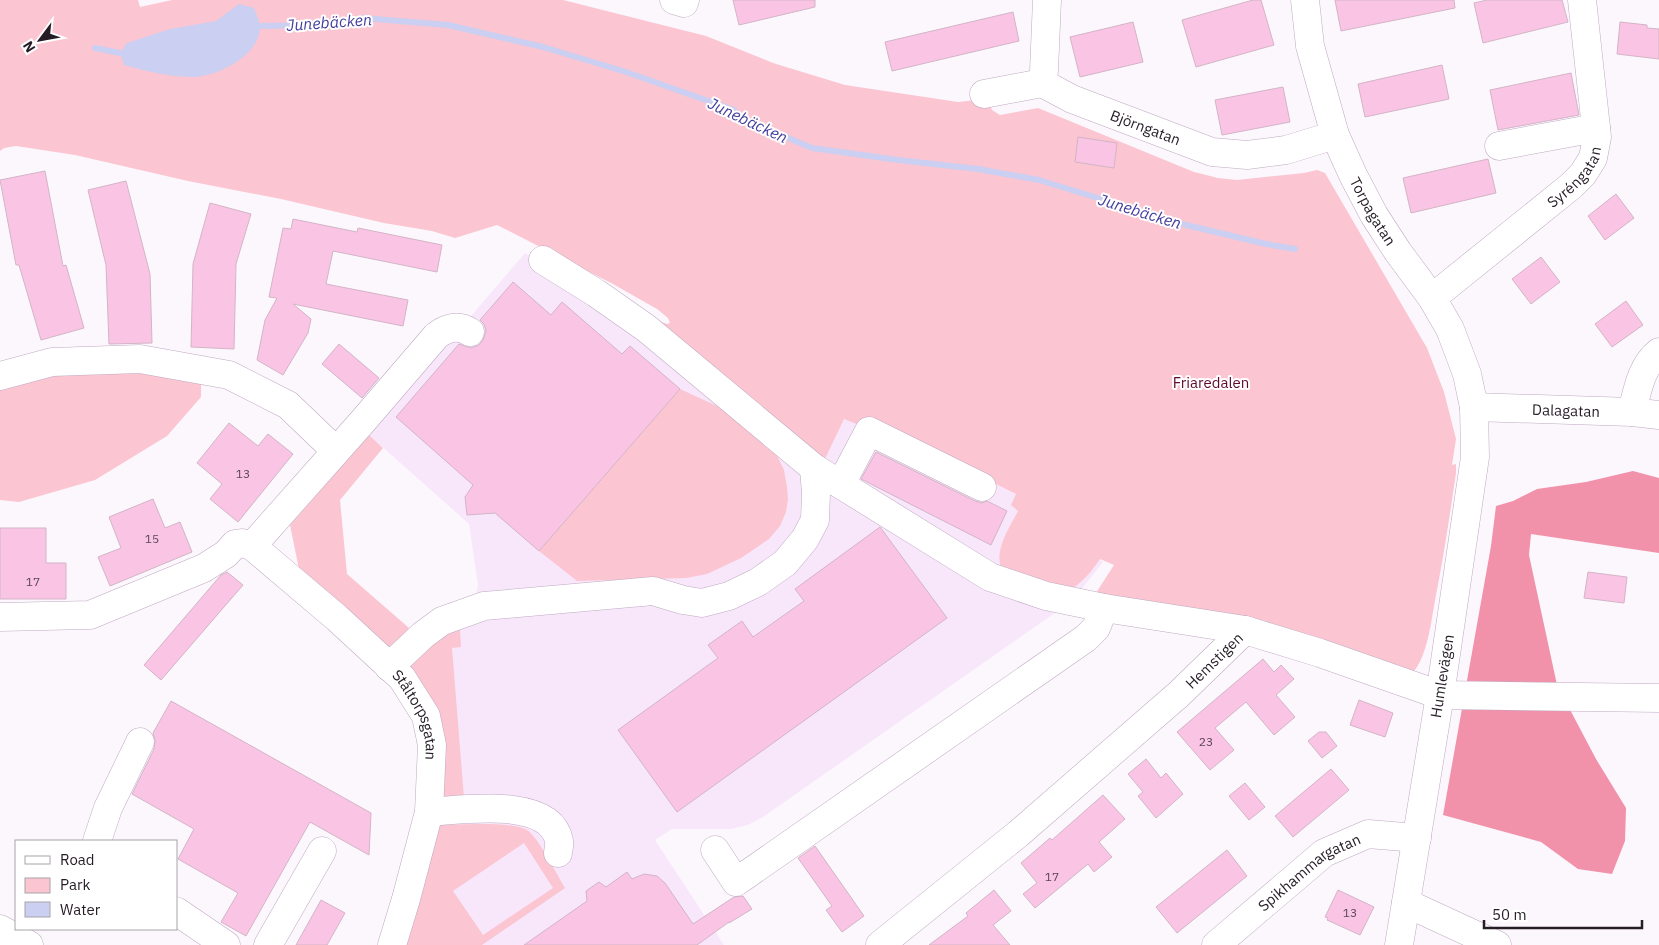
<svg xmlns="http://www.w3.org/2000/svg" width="1659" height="945" viewBox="0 0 1659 945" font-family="'IBM Plex Sans',sans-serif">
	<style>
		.built { fill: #f8e7fb }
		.green { fill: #fbc5d1; fill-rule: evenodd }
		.forest { fill: #f191aa }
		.water { fill: #cbcff1 }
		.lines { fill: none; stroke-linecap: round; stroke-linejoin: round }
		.stream { stroke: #cbcff1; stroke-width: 6 }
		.building { fill: #fac5e4; stroke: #d3b4c6 }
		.minor-casing { stroke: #bfa9c2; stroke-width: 29 }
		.minor { stroke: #fff; stroke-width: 28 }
		.labels { text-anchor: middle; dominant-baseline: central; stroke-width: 4; stroke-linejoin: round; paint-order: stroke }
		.number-label { font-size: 12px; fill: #5a4656 }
		.street-label { font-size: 15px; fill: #251c26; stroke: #fff }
		.park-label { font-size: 15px; fill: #60092d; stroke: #fff }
		.water-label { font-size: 16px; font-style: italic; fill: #443f9e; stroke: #fff }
	</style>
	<rect width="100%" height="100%" fill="#fcf7fd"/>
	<polygon class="built" points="525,253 593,296 770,368 1029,500 1103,562 1072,601 763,817 748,825 731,829 672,829 655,840 724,945 402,945 441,757 388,653 409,628 448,603 464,599 476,594 478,585 469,524 369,435"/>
	<g class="green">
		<path d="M 0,0 L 138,0 L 140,7 L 172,0 L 563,0 L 706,36 L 773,63 L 845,85 L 958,102 L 987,99 L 992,110 L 1000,115 L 1038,108 L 1194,172 L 1218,178 L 1237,180 L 1304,173 L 1317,170 L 1325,173 L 1427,348 L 1444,392 L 1456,439 L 1452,465 L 1456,464 L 1456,473 C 1450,514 1444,554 1436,595 C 1432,615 1428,657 1413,672 L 1401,670 L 1263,620 L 1243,619 L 1094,596 L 1114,565 L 1100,559 C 1091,572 1083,582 1070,590 L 1002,570 C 993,551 1010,527 1018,511 L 1011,505 L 1016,494 L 956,464 L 844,419 L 824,461 L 659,321 L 667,324 L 670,323 L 668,318 L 657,309 L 613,284 L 497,225 L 455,238 L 432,231 L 384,223 L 281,199 L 188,181 L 75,155 L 16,146 L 4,148 L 0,151 Z"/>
		<polygon points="147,369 201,379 201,397 167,436 95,480 19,502 0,500 0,390 45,374"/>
		<polygon points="680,389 728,411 772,445 784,470 787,487 788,499 786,512 780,526 769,539 741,558 707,574 686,578 577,581 539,551"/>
		<polygon points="369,435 383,448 340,500 347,574 409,628 388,653 300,574 290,525"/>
		<polygon points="460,630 461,647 452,648 464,798 443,805 404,668 446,632"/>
		<path d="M 439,825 C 457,825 513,821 527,830 C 539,838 557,875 565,888 L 482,945 L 402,945 ZM 524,843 L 553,888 L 483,935 L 453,891 Z"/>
	</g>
	<polygon class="forest" points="1633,471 1659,478 1659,553 1531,534 1529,555 1557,685 1596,759 1626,808 1625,841 1612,874 1578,869 1541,842 1443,815 1491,546 1496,506 1513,501 1537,489 1586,482"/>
	<path class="water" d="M 239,4 L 254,8 C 256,13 259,20 260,26 C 261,55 217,77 192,77 C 169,77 146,71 124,65 L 120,53 L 127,43 L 170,29 L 216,21 Z"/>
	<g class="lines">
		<g class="stream">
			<polyline points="260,26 320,25 363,18 448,25 543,47 626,72 734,110 741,119 752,125 767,129 812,148 898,160 978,169 1039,180 1186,225 1266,244 1295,249"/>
			<polyline points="95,48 120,53"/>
		</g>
	</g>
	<g class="building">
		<polygon points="733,0 815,0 815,7 739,25"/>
		<polygon points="1253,0 1261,0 1274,45 1196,67 1182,20"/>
		<polygon points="1335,0 1454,0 1455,8 1341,31"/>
		<polygon points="1487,0 1562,0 1568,22 1483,43 1474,3"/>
		<polygon points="1013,12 1019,41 892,71 885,42"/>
		<polygon points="1133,22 1143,62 1080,77 1070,37"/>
		<polygon points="1620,22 1647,25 1647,28 1659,29 1659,59 1617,54"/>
		<polygon points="1442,65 1449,99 1365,117 1358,84"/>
		<polygon points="1571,73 1579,115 1498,130 1490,90"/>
		<polygon points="1283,87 1290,122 1222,135 1215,100"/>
		<polygon points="1078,137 1117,143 1114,168 1075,162"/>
		<polygon points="1488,159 1496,193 1411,213 1403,178"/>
		<polygon points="45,171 63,266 66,265 84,328 41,340 19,265 16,265 0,180"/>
		<polygon points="126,181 150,274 152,343 109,344 106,265 88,190"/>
		<polygon points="1616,194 1634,218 1605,240 1588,216"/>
		<polygon points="210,203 251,214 236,264 234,349 191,347 193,264"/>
		<polygon points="293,219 357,232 358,228 442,245 437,272 333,251 326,284 408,300 403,326 293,304 311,319 308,333 283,375 257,360 265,320 277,298 269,297 283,228 291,229"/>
		<polygon points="1541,257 1560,282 1531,304 1512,279"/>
		<polygon points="513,282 551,315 562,302 622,354 630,346 680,389 539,551 495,513 467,515 465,497 473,485 396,417 459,344 471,348 479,345 483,340 486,331 484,324 480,320"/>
		<polygon points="1626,301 1643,325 1612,347 1595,324"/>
		<polygon points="339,344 379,378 362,398 322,364"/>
		<polygon points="229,423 258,446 268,434 293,454 238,522 210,499 222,484 197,463"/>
		<polygon points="876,452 975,501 982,503 987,501 1007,511 991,545 861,479"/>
		<polygon points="153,499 165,528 180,522 192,552 110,586 98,557 121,548 109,517"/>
		<polygon points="880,527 947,618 677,812 618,730 718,658 708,645 742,621 753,637 804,601 795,589"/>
		<polygon points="0,528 46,528 46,563 66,563 66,599 0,599"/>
		<polygon points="227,572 243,585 161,680 144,665 221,575"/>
		<polygon points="1588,572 1627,577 1624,603 1584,598"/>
		<polygon points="1263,659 1274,672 1281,665 1294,679 1276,695 1295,717 1274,735 1246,702 1215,728 1234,750 1210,770 1177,732"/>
		<polygon points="1359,700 1393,713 1385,737 1350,725"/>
		<polygon points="171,701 371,813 369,855 310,822 246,936 221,922 238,893 178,859 194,829 132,794 154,749 155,740 153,733"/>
		<polygon points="1319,732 1326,732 1337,746 1322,758 1308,741"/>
		<polygon points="1146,759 1161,778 1166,773 1183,794 1156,818 1138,796 1143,792 1128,774"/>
		<polygon points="1331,769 1349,790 1293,837 1275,816"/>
		<polygon points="1245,783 1265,807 1249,820 1229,796"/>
		<polygon points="1103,795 1125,819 1099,842 1112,857 1094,872 1088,864 1035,908 1023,894 1037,883 1021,863 1050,838 1052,840"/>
		<polygon points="815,846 864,916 842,932 826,910 832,906 798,858"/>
		<polygon points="1227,850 1247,876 1177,933 1156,907"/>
		<polygon points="627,872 632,879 644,874 657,876 665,883 693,924 734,897 743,896 752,909 729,923 729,922 697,945 524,945 587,901 586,891 599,882 606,887"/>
		<polygon points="994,890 1011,911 993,925 1010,945 929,945 968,916 966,913"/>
		<polygon points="1338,890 1374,907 1360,935 1327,920 1328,918 1325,917"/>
		<polygon points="321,900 345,913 327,945 296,945"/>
	</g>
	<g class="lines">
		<g class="minor-casing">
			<g id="minor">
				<polyline points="674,0 684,3 685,0"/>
				<path id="s1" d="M 1047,0 L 1044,71 L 1042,83 L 1072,99 L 1212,152 L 1247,155 L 1286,150 L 1335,135"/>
				<path id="s2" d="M 1305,0 L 1310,46 L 1335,135 L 1353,175 L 1374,215 L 1398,252 L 1432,298 L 1450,329 L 1467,374 L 1474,407 L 1475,457 L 1440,695 L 1399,945"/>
				<polyline points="984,94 1042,83"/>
				<polyline points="1499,146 1596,128"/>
				<polyline points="543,260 596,293 646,328 814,468 990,577 1046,596 1104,608 1245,630"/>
				<path id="s3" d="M 1432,298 L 1571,186 L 1583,174 L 1593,158 L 1597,137 L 1582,0"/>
				<polyline points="0,376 52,362 140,359 229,375 288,405 336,451"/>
				<path id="s4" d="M 1474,407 L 1632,412 L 1659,415"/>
				<path d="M 1632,412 C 1637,392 1641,366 1659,352"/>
				<polyline points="841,484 869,431 982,487"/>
				<path id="s5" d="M 252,546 L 337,618 L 402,678 L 426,716 L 432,745 L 429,812 L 406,899 L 392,945"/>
				<path d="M 0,617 L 90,615 L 204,568 L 226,554 L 235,544 L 242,543 L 252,546 L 363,421 L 436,336 C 446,328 458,324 470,332"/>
				<polyline points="389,667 423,635 442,621 484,606 653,591 683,600 702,603 729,596 758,582 785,563 805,539 815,520 816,493 814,468"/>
				<path d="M 429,812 C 461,810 551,796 559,841 C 560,845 558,850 558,853"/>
				<polyline points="97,841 108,808 140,742"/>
				<polyline points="715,850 736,882 1086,638 1096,628 1104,608"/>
				<polyline points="1406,903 1497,945"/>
				<polyline points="176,911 226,945"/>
				<polyline points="0,929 29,945"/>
				<polyline points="268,945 322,851"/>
				<path id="s6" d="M 880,945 L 1018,834 L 1179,694 L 1245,630 L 1320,653 L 1440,695 L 1659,698"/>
				<path id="s7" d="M 1216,945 L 1324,853 L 1368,834 L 1417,838"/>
			</g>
		</g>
		<use href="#minor" class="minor"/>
	</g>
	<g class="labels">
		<g class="number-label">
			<text x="243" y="473">13</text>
			<text x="152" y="538">15</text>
			<text x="33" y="581">17</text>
			<text x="1206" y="741">23</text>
			<text x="1052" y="876">17</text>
			<text x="1350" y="912">13</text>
		</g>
		<g class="street-label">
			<text stroke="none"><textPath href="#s1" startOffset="196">Björngatan</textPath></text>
			<text stroke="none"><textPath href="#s3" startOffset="188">Syréngatan</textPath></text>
			<text stroke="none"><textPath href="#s2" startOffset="224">Torpagatan</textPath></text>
			<text stroke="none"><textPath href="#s4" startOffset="92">Dalagatan</textPath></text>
			<text stroke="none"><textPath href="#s6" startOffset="439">Hemstigen</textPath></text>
			<text transform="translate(1442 676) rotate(-81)">Humlevägen</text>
			<text stroke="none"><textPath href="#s5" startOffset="240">Ståltorpsgatan</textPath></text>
			<text stroke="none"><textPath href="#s7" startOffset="119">Spikhammargatan</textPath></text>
		</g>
		<g class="park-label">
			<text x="1211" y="382">Friaredalen</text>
		</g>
		<g class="water-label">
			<text transform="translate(329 22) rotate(-4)">Junebäcken</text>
			<text transform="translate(748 120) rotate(25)">Junebäcken</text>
			<text transform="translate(1140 211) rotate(17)">Junebäcken</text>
		</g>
	</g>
	<rect x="15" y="840" width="162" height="90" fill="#ffffff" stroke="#a8a4a8"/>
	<rect x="25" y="856" width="25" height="8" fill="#ffffff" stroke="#a8a4a8"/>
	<text x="60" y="865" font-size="15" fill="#251c26">Road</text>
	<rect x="25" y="878" width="25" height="15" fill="#fbc5d1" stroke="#a8a4a8"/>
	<text x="60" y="890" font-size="15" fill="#251c26">Park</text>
	<rect x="25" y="902" width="25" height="15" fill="#cbcff1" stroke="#a8a4a8"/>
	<text x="60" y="915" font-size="15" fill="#251c26">Water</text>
	<g transform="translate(40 40) rotate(238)" stroke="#ffffff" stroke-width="4" paint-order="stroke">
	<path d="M0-4L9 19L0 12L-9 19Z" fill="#251c26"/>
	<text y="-8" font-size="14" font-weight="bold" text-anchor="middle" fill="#251c26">N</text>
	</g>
	<path d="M1484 920v8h158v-8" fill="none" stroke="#251c26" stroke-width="2.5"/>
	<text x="1492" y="920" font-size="15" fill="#251c26" stroke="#ffffff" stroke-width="4" paint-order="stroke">50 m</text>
</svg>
